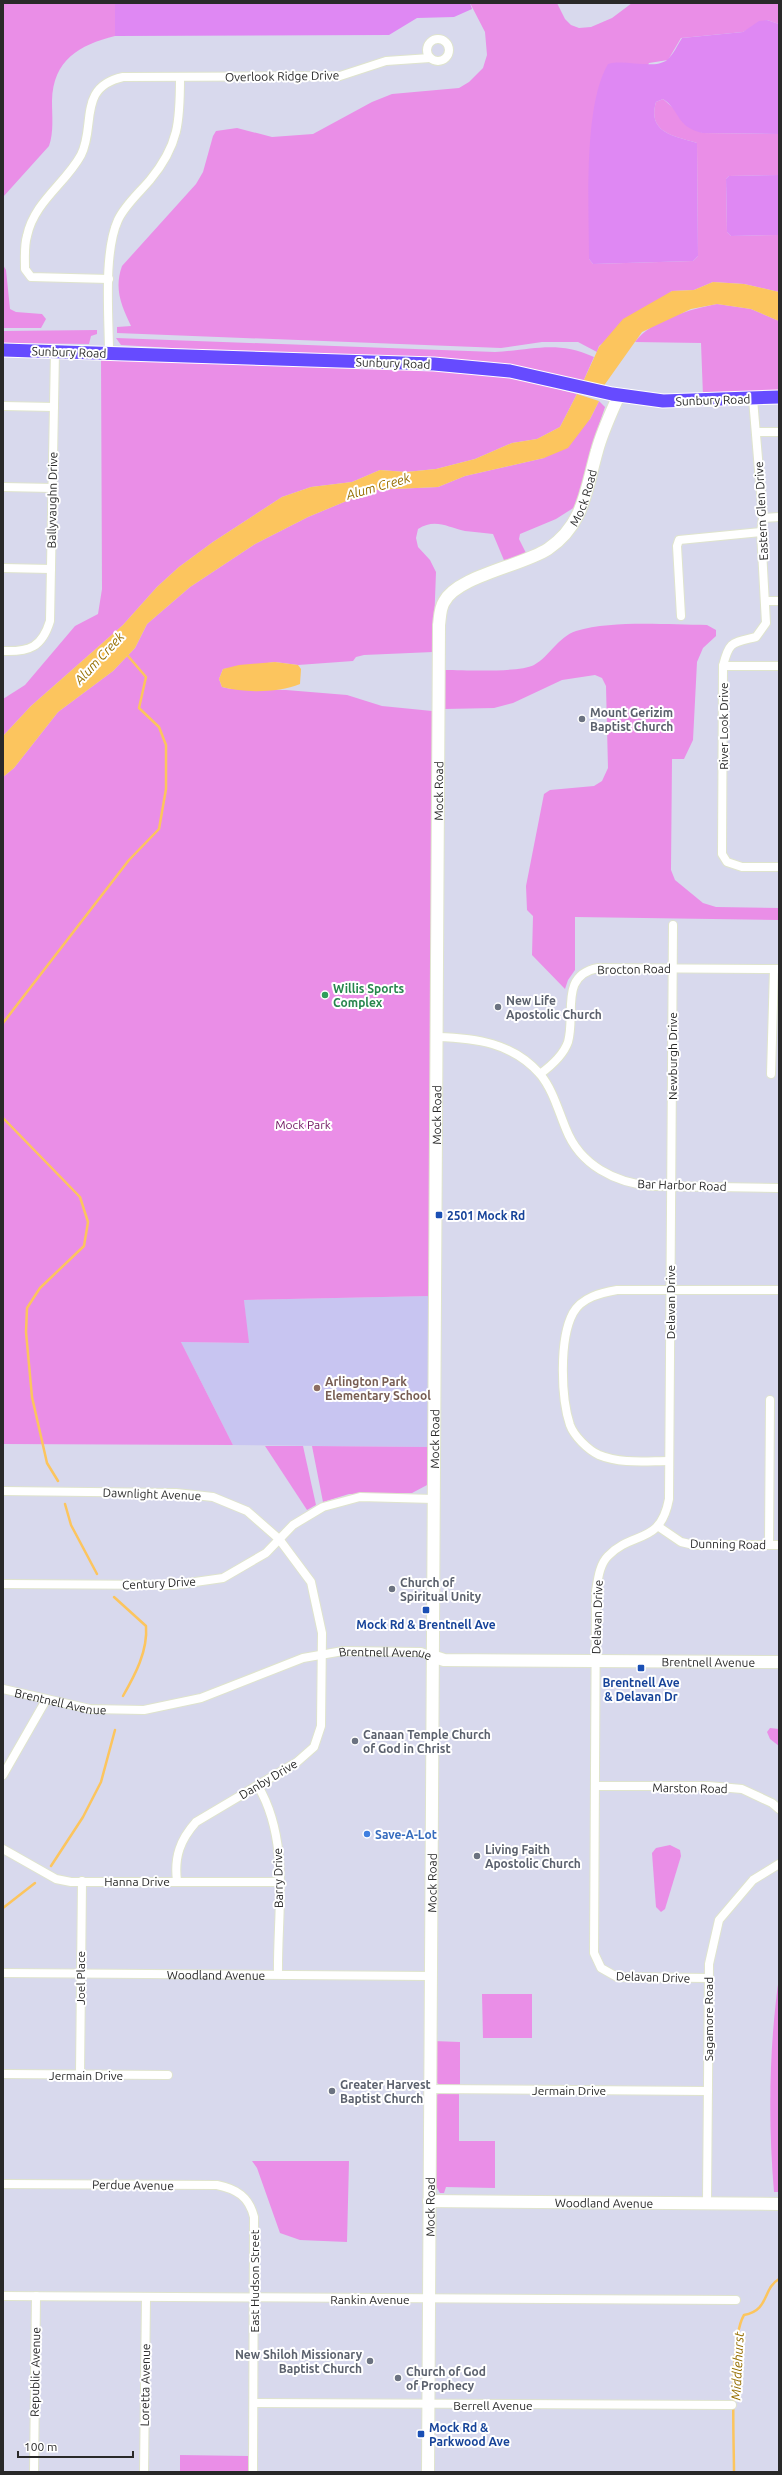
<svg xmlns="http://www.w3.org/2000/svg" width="782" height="2475" viewBox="0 0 782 2475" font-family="Ubuntu,sans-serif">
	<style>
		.education { fill: #c8c5f1 }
		.green { fill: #ea8ee7 }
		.pitch { fill: #df88f3 }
		.water { fill: #fcc55e }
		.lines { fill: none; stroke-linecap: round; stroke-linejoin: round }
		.stream { stroke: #fcc55e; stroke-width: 2.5 }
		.street-casing { stroke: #dfe4cd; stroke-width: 10 }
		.secondary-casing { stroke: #dfe4cd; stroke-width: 14 }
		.primary-casing { stroke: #fff; stroke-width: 15 }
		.street { stroke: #fff; stroke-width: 8 }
		.secondary { stroke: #fff; stroke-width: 12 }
		.primary { stroke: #664bff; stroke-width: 13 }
		.worship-dot { fill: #6b7280; stroke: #fff; stroke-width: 1.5 }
		.leisure-dot { fill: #2e9e5b; stroke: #fff; stroke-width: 1.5 }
		.transit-dot { fill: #1a4fb4; stroke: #fff; stroke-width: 1.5 }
		.education-dot { fill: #8d6e63; stroke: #fff; stroke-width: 1.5 }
		.shop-dot { fill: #3f7fe0; stroke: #fff; stroke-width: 1.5 }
		.labels { text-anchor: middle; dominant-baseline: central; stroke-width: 4; stroke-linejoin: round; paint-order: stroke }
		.street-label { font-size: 12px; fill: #292929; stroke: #fff }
		.worship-label { font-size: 12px; font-weight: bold; fill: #5b616d; stroke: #fff; text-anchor: start }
		.leisure-label { font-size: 12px; font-weight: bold; fill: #27864d; stroke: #fff; text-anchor: start }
		.park-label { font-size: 12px; fill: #6d115d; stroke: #fff }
		.transit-label { font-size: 12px; font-weight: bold; fill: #164399; stroke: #fff; text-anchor: start }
		.education-label { font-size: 12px; font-weight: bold; fill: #785e54; stroke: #fff; text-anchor: start }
		.shop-label { font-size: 12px; font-weight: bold; fill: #366cbe; stroke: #fff; text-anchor: start }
		.water-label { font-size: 13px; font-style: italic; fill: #966e02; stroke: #fff }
	</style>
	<rect width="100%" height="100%" fill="#d8d9ed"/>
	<polygon class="education" points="430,1296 429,1447 233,1445 181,1342 248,1343 244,1300"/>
	<g class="green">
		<path d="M 3,3 L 115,3 L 115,36 C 79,45 53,60 52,101 C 52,116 54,132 49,146 L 3,197 Z"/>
		<path d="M 470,3 L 557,3 L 565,19 L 571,25 L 579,28 L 591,27 L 612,18 L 632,3 L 779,3 L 779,24 L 767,20 L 743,32 L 681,38 L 668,60 L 649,63 L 590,171 L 589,259 L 593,264 L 693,261 L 698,256 L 697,143 C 674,136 647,133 656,102 L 663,99 L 702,133 L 779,134 L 779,175 L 729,176 L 726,179 L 727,232 L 731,236 L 779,235 L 779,292 L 744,284 L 713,282 L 694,290 L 672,291 L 599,346 L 597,352 L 578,342 L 542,342 L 501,348 L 117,333 L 117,327 L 131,326 C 121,305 114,289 122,266 L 196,184 L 203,172 L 213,136 L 216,131 L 237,128 L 272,137 L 313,134 L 372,102 L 392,94 L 459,88 L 469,82 L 483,68 L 487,55 L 485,32 Z"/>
		<polygon points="3,265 6,270 10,309 16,312 42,314 46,319 41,328 3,328"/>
		<path d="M 717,304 L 751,309 L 779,321 L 779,393 L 703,396 L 701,343 L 635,342 C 651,320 691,309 717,304 Z"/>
		<polygon points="97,330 97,334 91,336 89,344 3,343 3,331"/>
		<path d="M 116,338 L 495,352 C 534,350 556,340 594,357 L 583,382 L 258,353 L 121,345 Z"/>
		<polygon points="101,357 444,368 498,374 577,394 560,427 537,439 512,443 475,459 436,469 406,472 380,470 352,482 311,487 282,497 213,542 179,567 157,587 123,625 31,706 3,736 3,699 25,685 75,626 98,614 102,589"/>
		<path d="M 599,401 L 605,407 L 590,452 L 578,505 L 556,519 L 520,534 L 519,539 L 527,555 L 506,565 L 493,534 C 484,533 475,532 465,531 C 447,527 435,518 418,529 L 416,538 L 418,547 L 430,560 L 436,572 L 433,652 L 364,655 L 356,657 L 353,661 L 298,665 L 275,662 L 223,669 L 219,679 L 222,687 L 231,689 L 286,690 L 347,695 L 382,706 L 432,711 L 430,1296 L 244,1300 L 249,1343 L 181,1342 L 233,1445 L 3,1444 L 3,777 L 14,768 L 58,712 L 113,671 L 135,648 L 147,624 L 190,587 L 255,544 L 308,517 L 373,490 L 438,487 L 465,476 L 544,458 L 590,419 Z"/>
		<path d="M 707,625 L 716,630 L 716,636 L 703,648 L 697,662 L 693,740 L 684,759 L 672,759 L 671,870 L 675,880 L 703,903 L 716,907 L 779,908 L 779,920 L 575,917 L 575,970 L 568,980 L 565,989 L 532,955 L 533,916 L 527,910 L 526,886 L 544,794 L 550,790 L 594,786 L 602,781 L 608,768 L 606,686 L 602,678 L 595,675 L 562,680 L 513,703 L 494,708 L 444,709 L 445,670 C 465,670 518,673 534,665 C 549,657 558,637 576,631 C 614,620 667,625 707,625 Z"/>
		<polygon points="265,1446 303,1446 316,1505 307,1510"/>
		<polygon points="312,1446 429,1447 429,1484 412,1493 349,1494 323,1502"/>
		<polygon points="770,1728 779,1729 779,1746 770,1739 767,1732"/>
		<polygon points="670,1845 680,1850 681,1856 665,1909 661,1912 656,1907 652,1853 656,1848"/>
		<path d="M 779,1977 L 779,2192 L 774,2192 C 768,2121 769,2047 779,1977 Z"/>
		<polygon points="482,1994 532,1994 532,2038 483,2038"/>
		<polygon points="433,2041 460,2042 460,2085 440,2085 434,2081"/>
		<polygon points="439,2094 459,2094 459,2141 495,2141 495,2188 446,2187 444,2193 440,2193 434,2183 435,2095"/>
		<polygon points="252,2161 349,2161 347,2242 300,2240 280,2233 257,2168"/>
		<polygon points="180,2455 248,2456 248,2472 180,2472"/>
	</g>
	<g class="pitch">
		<polygon points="115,3 470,3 472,9 454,17 417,18 389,35 115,36"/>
		<path d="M 767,20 L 779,24 L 779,134 L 702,133 C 675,126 681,111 663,99 L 656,102 C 647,133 674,136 697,143 L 698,256 L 693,261 L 593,264 L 589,259 C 589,209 583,106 608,64 C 625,59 654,70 667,60 C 673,55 678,44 682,38 L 743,32 L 759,21 Z"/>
		<polygon points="779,175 779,235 731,236 727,232 726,179 729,176"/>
	</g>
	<g class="water">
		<polygon points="713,282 744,284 779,292 779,321 751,309 717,304 691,309 642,332 603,387 583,382 599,347 623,319 672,291 694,290"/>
		<polygon points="577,394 599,401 590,419 568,448 544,458 465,476 438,487 373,490 308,517 255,544 190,587 147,624 135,648 113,671 58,712 14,768 3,777 3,736 31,706 123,625 157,587 179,567 213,542 282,497 311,487 352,482 380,470 406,472 436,469 475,459 512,443 537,439 560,427"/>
		<path d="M 275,662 L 298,665 L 301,669 L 300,684 C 278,693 244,693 222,687 L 219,679 L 223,669 L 239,665 Z"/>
	</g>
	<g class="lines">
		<g class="stream">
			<polyline points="3,1023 129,860 159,829 166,789 166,745 159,727 139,708 146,677 128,656"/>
			<polyline points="3,1118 80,1197 88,1222 84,1246 40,1288 27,1308 26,1332 32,1397 47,1463 58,1481"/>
			<polyline points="65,1504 71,1525 97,1574"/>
			<path d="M 114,1597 L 146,1626 C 148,1651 135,1675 123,1696"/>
			<polyline points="51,1866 83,1817 101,1782 115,1730"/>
			<polyline points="3,1908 35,1883"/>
			<path d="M 734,2472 C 734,2438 729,2340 744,2315 C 770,2310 762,2289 779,2279"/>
		</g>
		<g class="street-casing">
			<g id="street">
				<circle cx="438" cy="50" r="11"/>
				<path d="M 109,279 L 31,277 L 25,269 C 25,258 24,246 27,236 C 34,202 66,183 81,155 C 96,126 77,87 123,77 L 340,76 L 386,61 L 430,58"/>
				<path d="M 109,354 C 109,317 103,253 118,220 C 125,205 139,193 150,180 C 179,145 180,121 180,78"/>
				<path d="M 753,399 L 763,518 L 761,532 L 766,623 L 756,637 C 732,643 729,641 723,666 L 722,854 L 727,862 L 742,867 L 779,867"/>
				<polyline points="3,406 54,407"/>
				<polyline points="757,432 779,432"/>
				<polyline points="3,487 53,488"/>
				<polyline points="763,518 779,517"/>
				<polyline points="3,568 51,569"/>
				<polyline points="766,601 779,601"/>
				<polyline points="681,616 677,546 679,540 761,532"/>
				<path d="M 3,651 C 30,652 42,647 50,621 L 55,351"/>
				<polyline points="723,666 779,666"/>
				<path d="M 673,925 L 669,1499 C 660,1546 633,1530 608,1556 C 599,1565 598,1580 596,1591 L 594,1953 L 601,1968 L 617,1977 L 708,1978"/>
				<path d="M 437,1037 C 476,1038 513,1043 540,1074 C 553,1090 558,1110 566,1129 C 580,1165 615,1183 652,1186 L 779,1188"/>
				<path d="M 540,1074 C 551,1066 563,1056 568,1042 C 576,1014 559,975 598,968 L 779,969"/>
				<polyline points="771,1074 774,969"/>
				<path d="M 669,1461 C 646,1461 621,1464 599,1455 C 588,1450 574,1436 570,1425 C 561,1398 559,1339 573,1313 C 582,1297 601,1293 617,1290 L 779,1290"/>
				<path d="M 3,1491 L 176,1493 L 213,1497 L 247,1511 L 279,1539 L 311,1582 L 322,1633 L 321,1726 L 314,1747 L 297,1762 L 196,1822 C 180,1840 174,1857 177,1881"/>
				<polyline points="659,1527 681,1542 694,1545 779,1545"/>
				<polyline points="769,1544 770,1400"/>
				<polyline points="3,1584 174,1585 223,1578 266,1553 293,1525 323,1507 360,1497 434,1499"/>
				<path id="s1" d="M 3,1689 L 90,1709 L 144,1710 L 201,1698 L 303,1658 L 343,1651 L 421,1652 L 432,1656"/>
				<polyline points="3,1775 46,1700"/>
				<path d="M 258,1786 C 291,1842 277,1912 278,1974"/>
				<polyline points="595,1786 708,1786 742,1789 772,1803 779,1809"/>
				<polyline points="3,1849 56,1879 71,1882 279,1882"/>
				<path id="s2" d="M 3,1973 L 430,1976"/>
				<polyline points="3,2074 168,2075"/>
				<polyline points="80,2075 82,1881"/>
				<polyline points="430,2089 708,2091"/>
				<path d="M 3,2184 L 217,2185 C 237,2189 249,2197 254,2217 L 253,2472"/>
				<polyline points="707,2202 709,1964 719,1920 753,1880 779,1864"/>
				<polyline points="3,2296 736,2300"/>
				<polyline points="254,2403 732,2405"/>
				<polyline points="34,2472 36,2296"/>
				<polyline points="144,2472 146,2297"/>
			</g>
		</g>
		<g class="secondary-casing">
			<g id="secondary">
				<path id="s3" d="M 432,1656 L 444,1660 L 779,1662"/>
				<path id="s4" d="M 429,2201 L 779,2204"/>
				<path id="s5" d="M 428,2472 L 439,625 C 440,618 440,608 444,602 C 457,576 522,566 548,549 C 584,525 586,489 597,451 C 602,432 611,413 619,395"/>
			</g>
		</g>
		<g class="primary-casing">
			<polyline id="primary" points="3,350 434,364 510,371 612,394 663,401 779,397"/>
		</g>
		<use href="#street" class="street"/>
		<use href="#secondary" class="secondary"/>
		<use href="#primary" class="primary"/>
	</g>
	<g class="worship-dot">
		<circle cx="582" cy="719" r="4"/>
		<circle cx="498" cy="1007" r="4"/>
		<circle cx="392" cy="1589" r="4"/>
		<circle cx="355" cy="1741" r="4"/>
		<circle cx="477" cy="1856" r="4"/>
		<circle cx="332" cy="2091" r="4"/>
		<circle cx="370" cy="2361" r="4"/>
		<circle cx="398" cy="2378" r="4"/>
	</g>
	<circle class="leisure-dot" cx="325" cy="995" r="4"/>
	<g class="transit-dot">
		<rect x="435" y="1211" width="8" height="8" rx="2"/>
		<rect x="422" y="1606" width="8" height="8" rx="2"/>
		<rect x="637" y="1664" width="8" height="8" rx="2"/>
		<rect x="417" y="2430" width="8" height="8" rx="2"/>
	</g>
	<circle class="education-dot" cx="317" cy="1388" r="4"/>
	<circle class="shop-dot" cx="367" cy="1834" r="4"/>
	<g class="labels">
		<g class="street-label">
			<text transform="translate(282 76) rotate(-1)">Overlook Ridge Drive</text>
			<text transform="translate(69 352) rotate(2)">Sunbury Road</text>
			<text transform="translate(393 363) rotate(2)">Sunbury Road</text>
			<text transform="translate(713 400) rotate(-2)">Sunbury Road</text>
			<text stroke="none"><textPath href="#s5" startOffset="2053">Mock Road</textPath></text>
			<text transform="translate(52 500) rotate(-89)">Ballyvaughn Drive</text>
			<text transform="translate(761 511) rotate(-93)">Eastern Glen Drive</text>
			<text transform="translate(723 726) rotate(-90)">River Look Drive</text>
			<text stroke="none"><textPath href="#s5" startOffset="1681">Mock Road</textPath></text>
			<text transform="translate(634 969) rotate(-1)">Brocton Road</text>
			<text transform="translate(672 1056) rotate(-90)">Newburgh Drive</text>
			<text stroke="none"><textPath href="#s5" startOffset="1357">Mock Road</textPath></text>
			<text transform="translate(682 1185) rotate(2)">Bar Harbor Road</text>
			<text transform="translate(670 1302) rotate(-90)">Delavan Drive</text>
			<text stroke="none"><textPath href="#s5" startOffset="1033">Mock Road</textPath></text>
			<text transform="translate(152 1494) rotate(2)">Dawnlight Avenue</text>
			<text transform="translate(728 1544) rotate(1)">Dunning Road</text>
			<text transform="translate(159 1583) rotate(-3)">Century Drive</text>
			<text transform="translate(597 1617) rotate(-88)">Delavan Drive</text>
			<text stroke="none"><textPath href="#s1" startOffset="394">Brentnell Avenue</textPath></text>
			<text stroke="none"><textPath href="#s3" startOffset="277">Brentnell Avenue</textPath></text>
			<text stroke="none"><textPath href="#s1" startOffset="59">Brentnell Avenue</textPath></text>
			<text transform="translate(268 1779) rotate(-31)">Danby Drive</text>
			<text transform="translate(690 1788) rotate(1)">Marston Road</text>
			<text transform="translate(278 1878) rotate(-91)">Barry Drive</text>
			<text x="137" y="1881">Hanna Drive</text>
			<text stroke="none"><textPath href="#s5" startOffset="589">Mock Road</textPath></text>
			<text stroke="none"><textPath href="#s2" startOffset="213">Woodland Avenue</textPath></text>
			<text transform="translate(653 1977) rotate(2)">Delavan Drive</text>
			<text transform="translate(80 1978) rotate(-90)">Joel Place</text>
			<text transform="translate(708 2019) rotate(-90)">Sagamore Road</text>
			<text x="86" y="2075">Jermain Drive</text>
			<text x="569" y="2090">Jermain Drive</text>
			<text transform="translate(133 2185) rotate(1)">Perdue Avenue</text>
			<text stroke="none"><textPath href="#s4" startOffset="175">Woodland Avenue</textPath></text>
			<text stroke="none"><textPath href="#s5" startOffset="265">Mock Road</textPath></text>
			<text transform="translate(254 2281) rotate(-90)">East Hudson Street</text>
			<text x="370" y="2299">Rankin Avenue</text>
			<text transform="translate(35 2372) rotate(-89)">Republic Avenue</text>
			<text transform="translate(145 2385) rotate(-89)">Loretta Avenue</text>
			<text x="493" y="2405">Berrell Avenue</text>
		</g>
		<g class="worship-label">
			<text x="590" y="712">Mount Gerizim<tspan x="590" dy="14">Baptist Church</tspan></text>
			<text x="506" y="1000">New Life<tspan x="506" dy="14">Apostolic Church</tspan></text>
			<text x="400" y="1582">Church of<tspan x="400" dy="14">Spiritual Unity</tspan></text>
			<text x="363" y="1734">Canaan Temple Church<tspan x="363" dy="14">of God in Christ</tspan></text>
			<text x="485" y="1849">Living Faith<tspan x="485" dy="14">Apostolic Church</tspan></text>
			<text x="340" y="2084">Greater Harvest<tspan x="340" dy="14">Baptist Church</tspan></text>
			<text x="362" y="2354" text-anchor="end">New Shiloh Missionary<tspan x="362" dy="14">Baptist Church</tspan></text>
			<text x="406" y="2371">Church of God<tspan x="406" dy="14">of Prophecy</tspan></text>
		</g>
		<g class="leisure-label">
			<text x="333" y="988">Willis Sports<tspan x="333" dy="14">Complex</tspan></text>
		</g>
		<g class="park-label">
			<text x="303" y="1124">Mock Park</text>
		</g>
		<g class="transit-label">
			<text x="447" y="1215">2501 Mock Rd</text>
			<text x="426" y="1624" text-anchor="middle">Mock Rd &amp; Brentnell Ave</text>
			<text x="641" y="1682" text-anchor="middle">Brentnell Ave<tspan x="641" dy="14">&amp; Delavan Dr</tspan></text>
			<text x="429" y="2427">Mock Rd &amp;<tspan x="429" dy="14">Parkwood Ave</tspan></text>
		</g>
		<g class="education-label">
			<text x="325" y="1381">Arlington Park<tspan x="325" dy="14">Elementary School</tspan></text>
		</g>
		<g class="shop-label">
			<text x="375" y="1834">Save-A-Lot</text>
		</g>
		<g class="water-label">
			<text transform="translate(378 486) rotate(-16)">Alum Creek</text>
			<text transform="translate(99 658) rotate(-47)">Alum Creek</text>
			<text transform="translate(737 2366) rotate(-87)">Middlehurst</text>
		</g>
	</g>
	<rect width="782" height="2475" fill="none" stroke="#292929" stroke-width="8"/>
	<path d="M18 2451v6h115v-6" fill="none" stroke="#292929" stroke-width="2"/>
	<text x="24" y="2451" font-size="12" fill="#292929" stroke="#ffffff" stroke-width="3" paint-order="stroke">100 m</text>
</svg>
